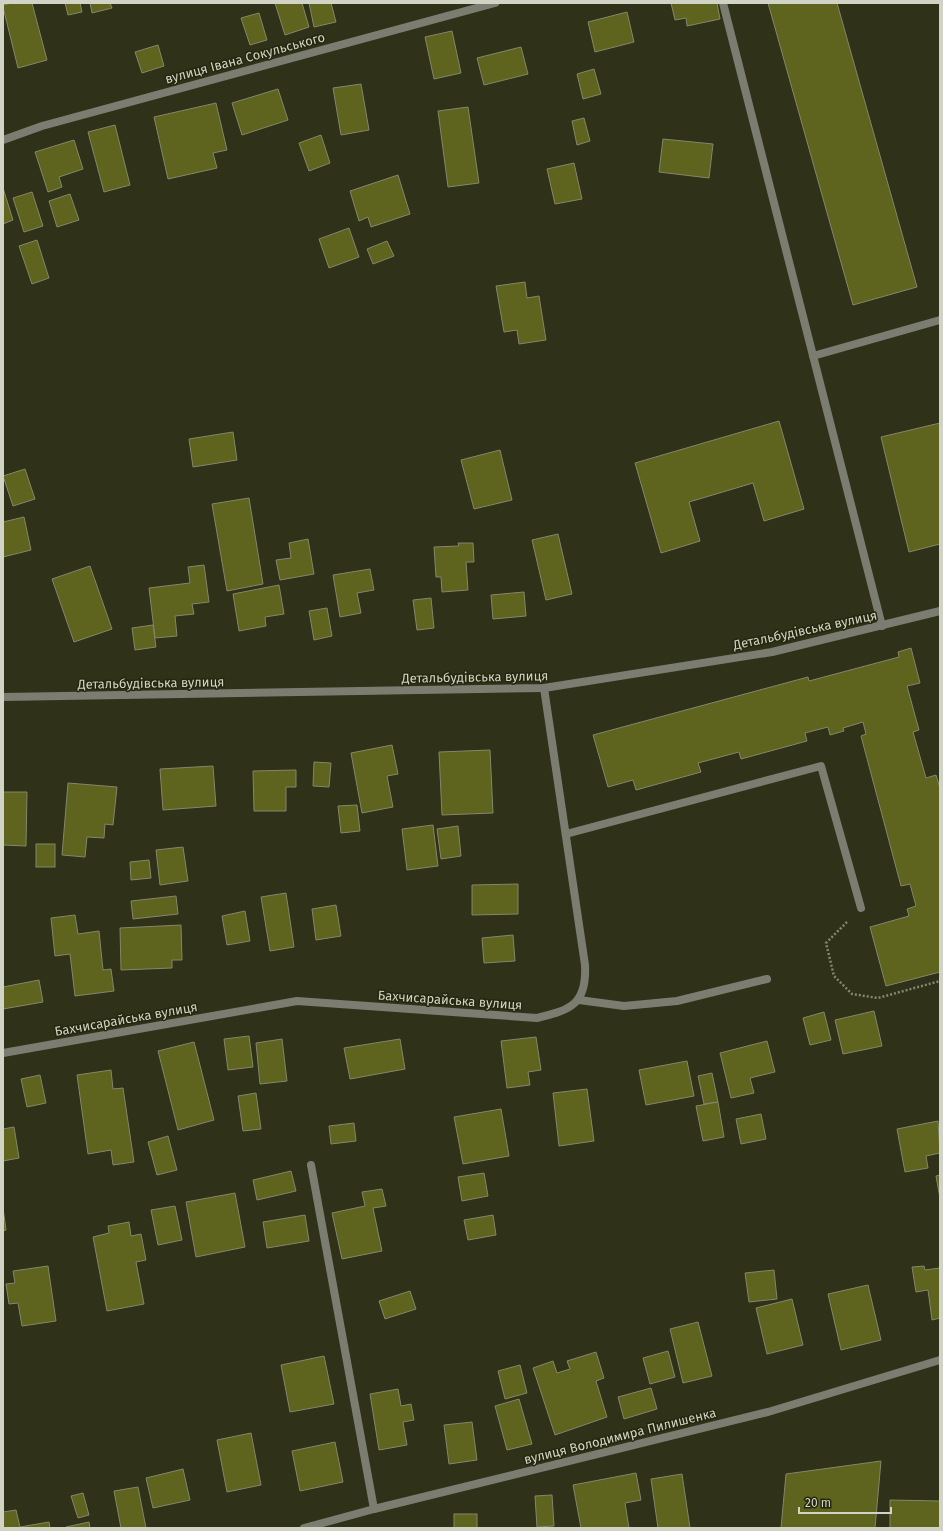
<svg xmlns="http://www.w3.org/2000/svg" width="943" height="1531" viewBox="0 0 943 1531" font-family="'Fira Sans',sans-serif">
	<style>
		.building { fill: #5e631e; stroke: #84876b }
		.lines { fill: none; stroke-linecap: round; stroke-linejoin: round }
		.path { stroke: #858773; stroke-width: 2.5; stroke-dasharray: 2 2; stroke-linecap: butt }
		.service { stroke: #7b7d71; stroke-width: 8 }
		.minor { stroke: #7b7d71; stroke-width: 8 }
		.labels { text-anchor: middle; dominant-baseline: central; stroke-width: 3; stroke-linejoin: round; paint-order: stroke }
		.street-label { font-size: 13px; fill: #d1d3c4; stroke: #25270e }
	</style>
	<rect width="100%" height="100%" fill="#2f3118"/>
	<g class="building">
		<polygon points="12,3 32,3 47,60 18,68 3,7 3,5"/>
		<polygon points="65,3 80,3 82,12 68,15"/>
		<polygon points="90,3 110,3 112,8 92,13"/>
		<polygon points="275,3 302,3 309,27 285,35"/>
		<polygon points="309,3 331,3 336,22 314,27"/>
		<polygon points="671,3 717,3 720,19 687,26 686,18 675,20"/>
		<polygon points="768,3 837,3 917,287 853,305"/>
		<polygon points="627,12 634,42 595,52 588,22"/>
		<polygon points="259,13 267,40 250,45 241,18"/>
		<polygon points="452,31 461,73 434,79 425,37"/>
		<polygon points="158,45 164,66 142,73 135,52"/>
		<polygon points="521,47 528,74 484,85 477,58"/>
		<polygon points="594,69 601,94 583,99 577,74"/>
		<polygon points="361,84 369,130 341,135 333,88"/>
		<polygon points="278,89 288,120 242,135 232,103"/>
		<polygon points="216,103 227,150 213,153 217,168 168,179 154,117"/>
		<polygon points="468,107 479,183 448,187 438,111"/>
		<polygon points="584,118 590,141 577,145 572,121"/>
		<polygon points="115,125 130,185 104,192 88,132"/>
		<polygon points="321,135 330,163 309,171 299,143"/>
		<polygon points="663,139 713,144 709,178 659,172"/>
		<polygon points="74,140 83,169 59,177 62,187 48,192 35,152"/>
		<polygon points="574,163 582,199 555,204 547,169"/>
		<polygon points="398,175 410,214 371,227 368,217 359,221 350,191"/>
		<polygon points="3,188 13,220 3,224"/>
		<polygon points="32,192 43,226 24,232 13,198"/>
		<polygon points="70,194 79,220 57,227 49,201"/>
		<polygon points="349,228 359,257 329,268 319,239"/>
		<polygon points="37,240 49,278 32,284 19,246"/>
		<polygon points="387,241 394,256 373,264 367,249"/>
		<polygon points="525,282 527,298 539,296 546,340 519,344 517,330 504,332 496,286"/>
		<polygon points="779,421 804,509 764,521 753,483 689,502 700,541 661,553 635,463"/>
		<polygon points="940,423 940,544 909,552 881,437"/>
		<polygon points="233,432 237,460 193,467 189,439"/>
		<polygon points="500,450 512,500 474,509 461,460"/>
		<polygon points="25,469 35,499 13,506 3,476"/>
		<polygon points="249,498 263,584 227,591 212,504"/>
		<polygon points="24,517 31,550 3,557 3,522"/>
		<polygon points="558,534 572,594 546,600 532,540"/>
		<polygon points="308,539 314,574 280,580 276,560 291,558 289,543"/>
		<polygon points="458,543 473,543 474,562 466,562 468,590 442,592 441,577 436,577 434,547 459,546"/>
		<polygon points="204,565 209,602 192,604 194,614 175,616 177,636 155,638 149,588 190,583 188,567"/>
		<polygon points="90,566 112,629 74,642 52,579"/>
		<polygon points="370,569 374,590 357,593 361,613 340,617 333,575"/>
		<polygon points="279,585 284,614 265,617 266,626 239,631 233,594"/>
		<polygon points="524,592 526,616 493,619 491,595"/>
		<polygon points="431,598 434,628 417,630 413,600"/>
		<polygon points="327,608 332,636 314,640 309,611"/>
		<polygon points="153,625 156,647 135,650 132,628"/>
		<polygon points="911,648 920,683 907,686 919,730 913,732 926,778 936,775 940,788 940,972 886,986 870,927 909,916 907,909 916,906 910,884 901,886 861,736 866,734 863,722 843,728 844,731 830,735 828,727 805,733 807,741 741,759 739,752 698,763 701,772 636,790 633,780 608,787 593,735 808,677 809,681 899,657 898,652"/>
		<polygon points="392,745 398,774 387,776 393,807 362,813 351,753"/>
		<polygon points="490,750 493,813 442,815 439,752"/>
		<polygon points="314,762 331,763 329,787 313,786"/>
		<polygon points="213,766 216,806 163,810 160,769"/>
		<polygon points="296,770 296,787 286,787 286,811 254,811 253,771"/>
		<polygon points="68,783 117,787 113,825 105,824 104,838 87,837 85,857 62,855"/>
		<polygon points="3,792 27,792 26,846 3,845"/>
		<polygon points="357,805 360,831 341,833 338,806"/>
		<polygon points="433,825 438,866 407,870 402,829"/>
		<polygon points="458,826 461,856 441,859 437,829"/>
		<rect x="36" y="844" width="19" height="23"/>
		<polygon points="183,847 188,881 160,885 156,850"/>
		<polygon points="149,860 151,878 131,880 130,862"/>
		<polygon points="518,884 518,914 472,915 472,885"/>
		<polygon points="286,893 294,947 270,951 261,897"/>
		<polygon points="176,896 178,914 133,919 131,901"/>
		<polygon points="336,905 341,936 316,940 312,909"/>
		<polygon points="245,911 250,941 227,945 222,916"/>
		<polygon points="75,915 78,934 99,931 103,970 111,969 114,991 75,996 70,954 55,956 51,918"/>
		<polygon points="181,925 182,960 172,960 172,968 121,970 120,928"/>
		<polygon points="513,935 515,961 484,963 482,938"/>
		<polygon points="39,980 43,1002 3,1009 3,987"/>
		<polygon points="874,1011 882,1046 843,1054 835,1020"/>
		<polygon points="824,1012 831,1040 810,1045 803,1018"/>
		<polygon points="249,1036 253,1067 228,1070 224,1039"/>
		<polygon points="536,1037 541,1070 528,1072 530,1085 507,1088 501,1041"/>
		<polygon points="282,1039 287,1081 260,1084 256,1043"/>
		<polygon points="400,1039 405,1069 350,1079 344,1048"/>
		<polygon points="767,1041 775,1072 750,1078 754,1093 731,1098 720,1053"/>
		<polygon points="194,1042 214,1120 178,1130 158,1051"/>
		<polygon points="687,1061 694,1096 646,1105 639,1070"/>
		<polygon points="111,1070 113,1089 123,1088 134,1162 113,1165 111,1150 88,1154 77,1075"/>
		<polygon points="712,1073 718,1102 704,1104 698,1076"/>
		<polygon points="40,1075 46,1103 27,1107 21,1079"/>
		<polygon points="587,1089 594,1141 559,1146 553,1093"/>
		<polygon points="256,1093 261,1129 243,1131 238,1096"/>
		<polygon points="718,1102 724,1137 703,1141 696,1106"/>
		<polygon points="501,1109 509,1156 463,1164 454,1117"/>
		<polygon points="761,1114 766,1139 741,1144 736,1119"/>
		<polygon points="938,1121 940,1153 926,1156 928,1168 905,1172 897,1129"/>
		<polygon points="354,1123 356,1141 331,1144 329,1126"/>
		<polygon points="14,1127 19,1158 3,1161 3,1129"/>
		<polygon points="168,1136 177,1170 157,1175 148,1142"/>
		<polygon points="291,1171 296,1191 257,1200 253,1180"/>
		<polygon points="484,1173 488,1196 462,1201 458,1177"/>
		<polygon points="940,1175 940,1198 936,1176"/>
		<polygon points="382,1189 386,1206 373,1208 382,1251 342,1259 332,1213 365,1206 362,1192"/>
		<polygon points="235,1193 245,1247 196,1257 186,1202"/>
		<polygon points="175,1206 182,1240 158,1245 151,1210"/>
		<polygon points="3,1208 6,1230 3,1231"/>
		<polygon points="305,1215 309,1241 267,1248 263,1222"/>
		<polygon points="493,1215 496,1235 468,1240 464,1220"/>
		<polygon points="129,1222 131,1236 141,1234 146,1260 136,1262 144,1304 107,1311 93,1237 109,1233 108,1226"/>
		<polygon points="48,1266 56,1321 22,1326 18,1303 9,1304 6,1284 15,1283 13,1271"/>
		<polygon points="924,1266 925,1270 940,1268 940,1318 932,1320 928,1290 916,1292 912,1267"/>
		<polygon points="774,1270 777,1299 749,1302 745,1273"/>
		<polygon points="868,1285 881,1340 841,1350 828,1294"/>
		<polygon points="410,1291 416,1309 385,1319 379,1301"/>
		<polygon points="792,1299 803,1345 767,1354 756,1308"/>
		<polygon points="698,1322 712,1376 683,1383 670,1329"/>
		<polygon points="668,1351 675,1377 650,1384 643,1358"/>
		<polygon points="596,1352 604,1378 596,1381 607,1417 555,1435 533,1368 553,1361 557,1373 570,1369 567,1361"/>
		<polygon points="324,1356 334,1404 290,1412 281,1365"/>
		<polygon points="520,1365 527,1393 505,1399 498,1371"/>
		<polygon points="651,1388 657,1409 624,1419 618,1397"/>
		<polygon points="398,1389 401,1406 411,1404 414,1420 403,1422 407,1445 379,1450 370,1394"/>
		<polygon points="519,1399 532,1444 507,1450 495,1406"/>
		<polygon points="472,1422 477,1460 449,1464 444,1425"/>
		<polygon points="251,1433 261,1485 227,1492 217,1440"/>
		<polygon points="335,1442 343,1482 300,1491 292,1451"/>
		<polygon points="881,1461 875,1528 781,1528 786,1474"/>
		<polygon points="183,1469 190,1500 153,1508 146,1478"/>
		<polygon points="636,1473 641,1500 625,1503 629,1528 581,1528 573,1485"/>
		<polygon points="682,1474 690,1528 658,1528 651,1479"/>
		<polygon points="138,1487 146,1528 121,1528 114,1491"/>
		<polygon points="83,1493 89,1515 78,1518 71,1496"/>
		<polygon points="552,1495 554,1526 537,1527 535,1496"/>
		<polygon points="890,1500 940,1501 940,1528 890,1528"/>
		<polygon points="16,1510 20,1527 49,1522 50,1528 3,1528 3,1512"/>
		<rect x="454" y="1514" width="23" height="14"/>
		<polygon points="89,1522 90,1528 66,1528 66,1527"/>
	</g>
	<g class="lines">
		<polyline class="path" points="847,922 826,943 834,976 852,994 878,998 940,981"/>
		<g class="service">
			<polyline points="723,3 882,626"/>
			<polyline points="813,356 940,320"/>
			<polyline points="566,834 821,766 861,908"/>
			<polyline points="579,1000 624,1006 677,1001 767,979"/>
			<polyline points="311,1165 374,1509"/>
		</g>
		<g class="minor">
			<polyline points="3,140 42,126 495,3"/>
			<polyline points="3,697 544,688 772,652 940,611"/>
			<path d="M 3,1053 L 297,1001 L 537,1018 C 571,1010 587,1004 585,965 L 544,688"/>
			<polyline points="304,1528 374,1509 768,1412 940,1360"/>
		</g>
	</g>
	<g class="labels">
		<g class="street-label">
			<text transform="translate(245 58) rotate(-15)">вулиця Івана Сокульського</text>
			<text transform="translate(805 630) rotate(-12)">Детальбудівська вулиця</text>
			<text transform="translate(475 677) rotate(-1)">Детальбудівська вулиця</text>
			<text transform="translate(151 683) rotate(-1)">Детальбудівська вулиця</text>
			<text transform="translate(450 1000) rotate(4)">Бахчисарайська вулиця</text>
			<text transform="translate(126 1019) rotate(-10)">Бахчисарайська вулиця</text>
			<text transform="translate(620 1436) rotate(-14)">вулиця Володимира Пилишенка</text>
		</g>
	</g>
	<rect width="943" height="1531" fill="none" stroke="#d1d3c4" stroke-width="8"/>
	<path d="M799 1507v6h92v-6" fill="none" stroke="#d1d3c4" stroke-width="2"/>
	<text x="805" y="1507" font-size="12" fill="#d1d3c4" stroke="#25270e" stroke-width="3" paint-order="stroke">20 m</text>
</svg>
